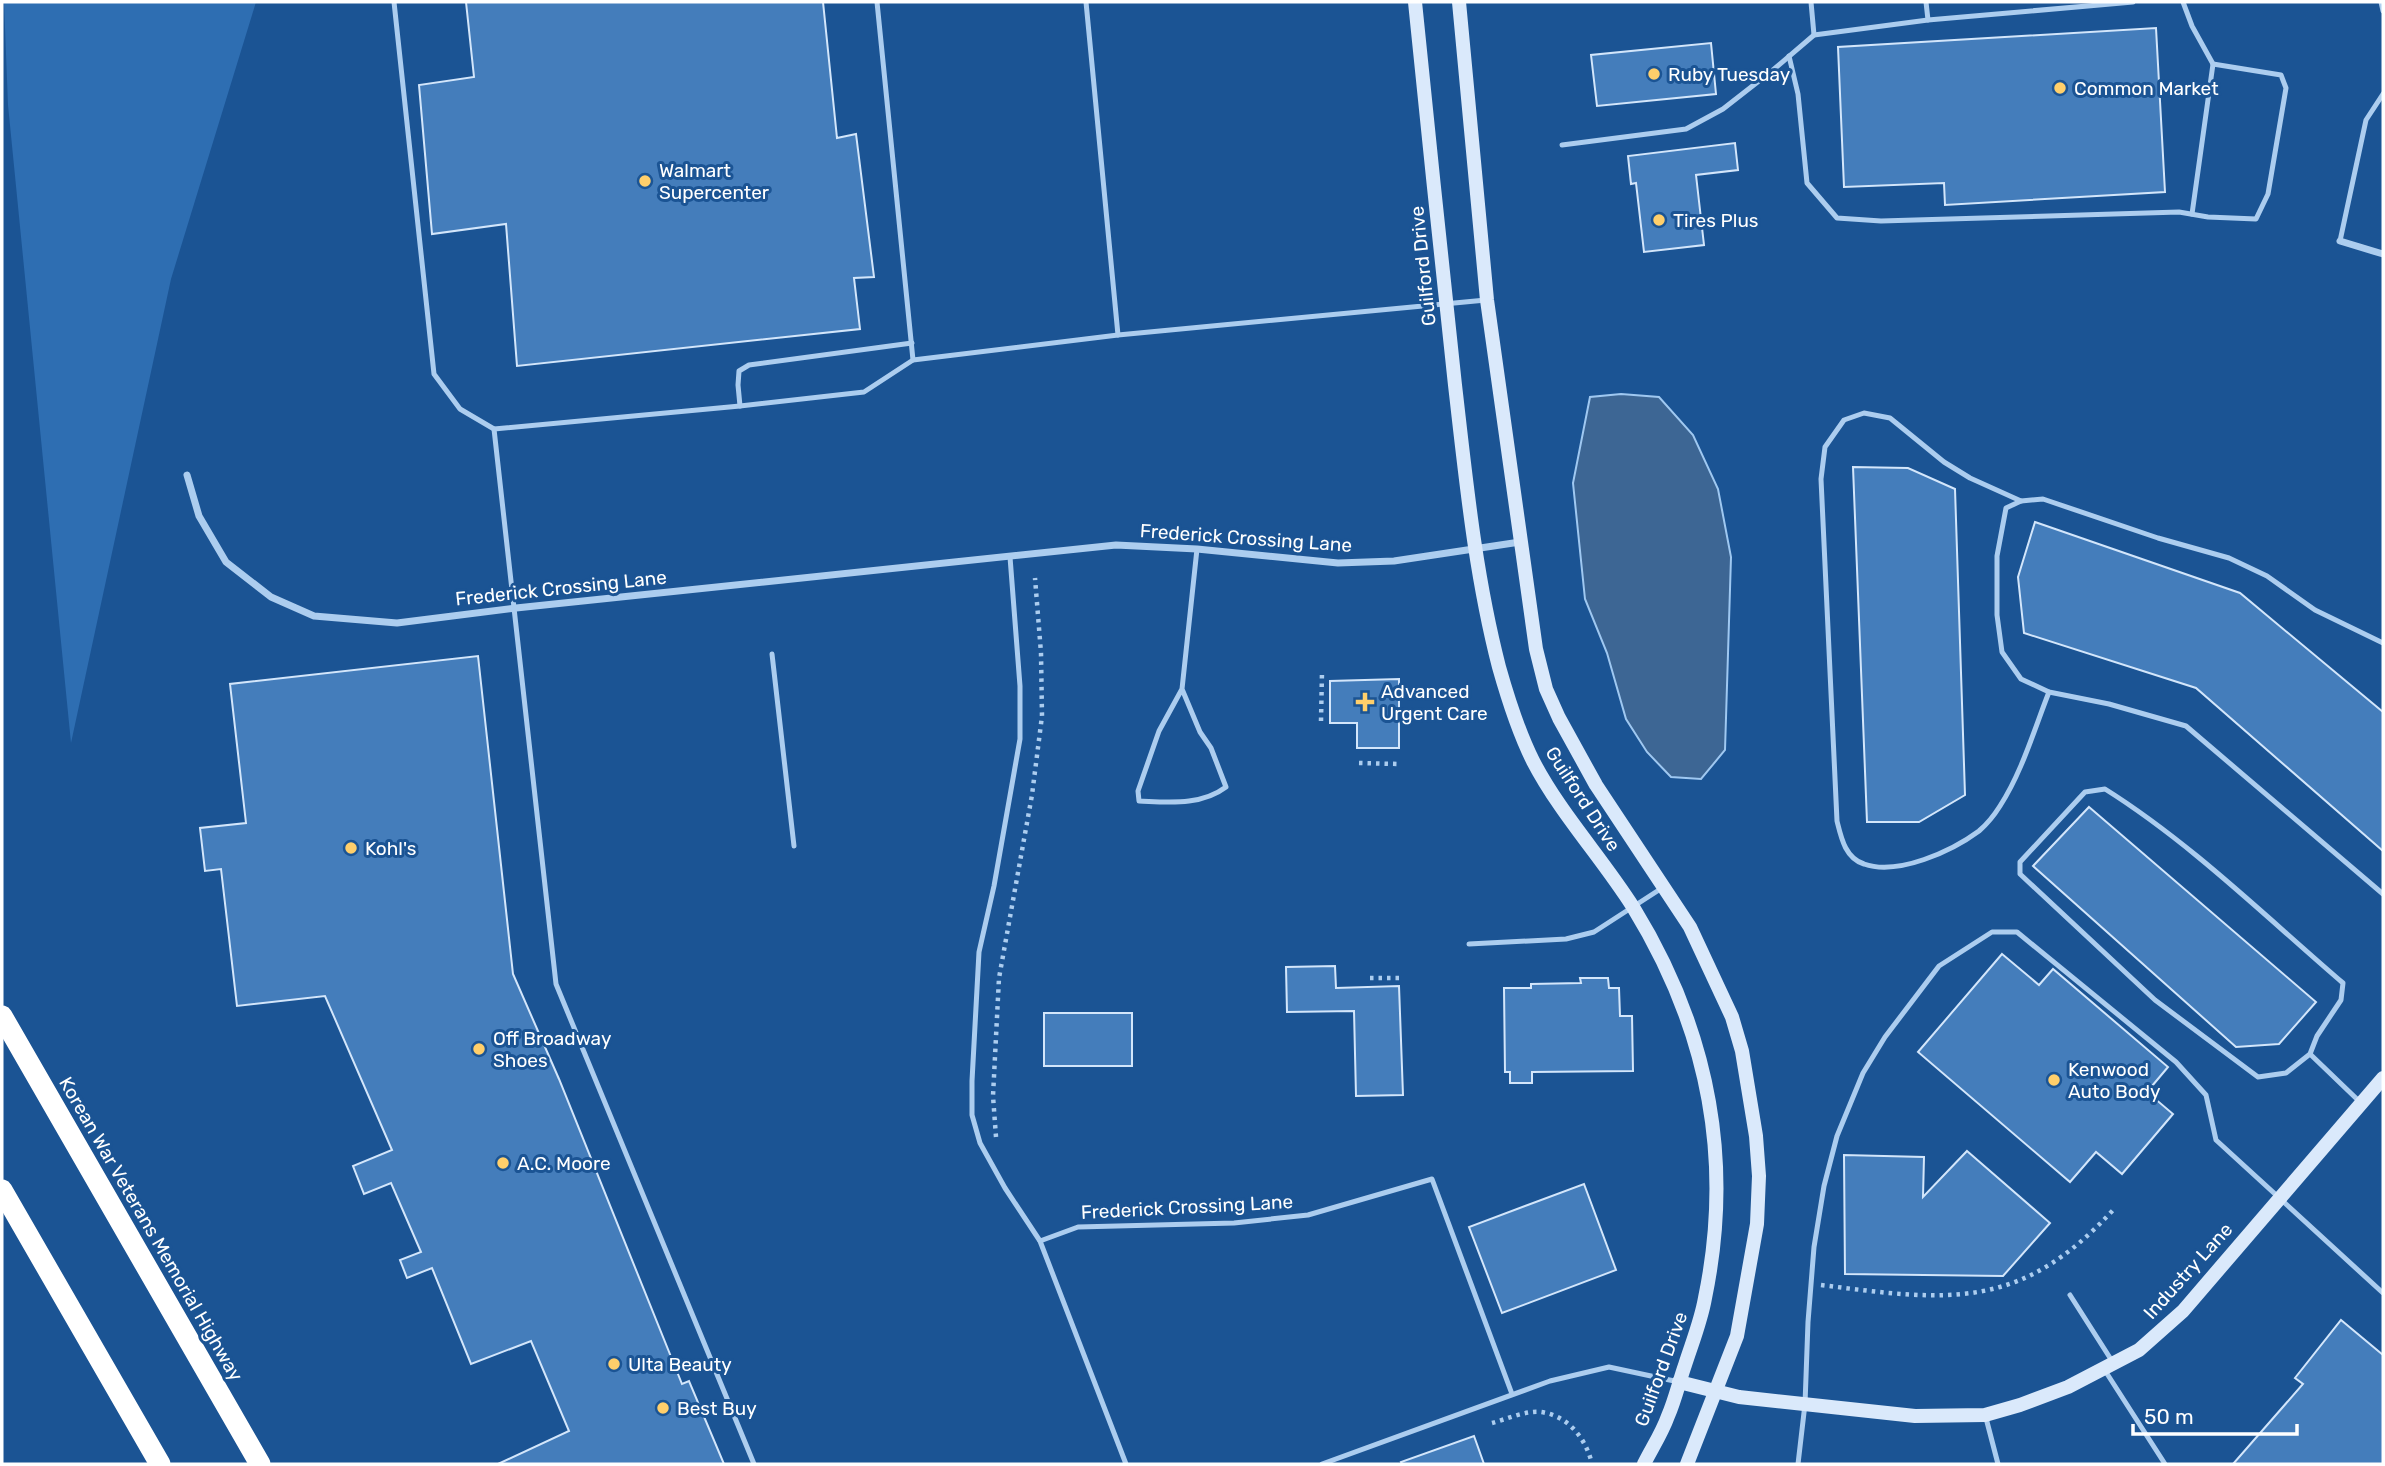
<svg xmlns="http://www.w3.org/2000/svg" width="2385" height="1466" viewBox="0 0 2385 1466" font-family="Rubik,sans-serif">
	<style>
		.green { fill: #2e6eb2 }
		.water { fill: #3d6694; stroke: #9fc8f1; stroke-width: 2 }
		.building { fill: #447dbb; stroke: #d3e6fb; stroke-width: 2 }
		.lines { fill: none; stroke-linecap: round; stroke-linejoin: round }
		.path { stroke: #accdef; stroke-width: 4.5; stroke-dasharray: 3.5 5; stroke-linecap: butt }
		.lane { stroke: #accdef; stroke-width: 5 }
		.street { stroke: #accdef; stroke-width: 7 }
		.secondary { stroke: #dae9fb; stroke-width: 14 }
		.highway { stroke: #fff; stroke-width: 21 }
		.poi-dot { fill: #ffcf6b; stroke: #1b5494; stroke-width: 2.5 }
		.labels { text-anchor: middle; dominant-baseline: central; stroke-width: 6; stroke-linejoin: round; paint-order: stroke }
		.poi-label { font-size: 19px; fill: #fff; stroke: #1b5494; text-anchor: start }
		.street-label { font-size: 19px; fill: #fff; stroke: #1b5494 }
	</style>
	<rect width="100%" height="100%" fill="#1b5494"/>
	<polygon class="green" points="4,2 256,2 171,279 71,743 8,105"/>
	<polygon class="water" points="1621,394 1659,397 1693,435 1718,489 1731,557 1725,750 1701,779 1671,777 1647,752 1626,719 1607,653 1585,599 1573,483 1590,397"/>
	<g class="building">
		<polygon points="466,2 823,2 837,138 856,134 874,277 854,278 860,329 517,366 506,224 432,234 419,85 474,77"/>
		<polygon points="2156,28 2165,192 1945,205 1944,183 1844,187 1838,47"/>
		<polygon points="1711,43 1716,94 1597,106 1591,55"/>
		<polygon points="1735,143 1738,170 1696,175 1704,245 1644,252 1636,183 1631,184 1628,156"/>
		<polygon points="1853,467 1908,468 1955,489 1965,795 1919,822 1867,822"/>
		<polygon points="2035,522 2240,593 2383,712 2383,851 2196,688 2024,633 2018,577"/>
		<polygon points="478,656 513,974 559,1079 682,1384 689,1381 724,1464 498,1464 569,1431 531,1341 471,1364 432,1268 407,1278 400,1260 421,1252 391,1183 364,1194 353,1166 392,1150 325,996 237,1006 221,869 205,871 200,828 246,823 230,684"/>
		<polygon points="1399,679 1399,748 1357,748 1357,723 1330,723 1330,681"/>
		<polygon points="2089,807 2316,1002 2279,1044 2236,1047 2033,866"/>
		<polygon points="2002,954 2039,985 2053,969 2168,1067 2147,1092 2173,1114 2122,1174 2096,1152 2070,1182 1918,1052"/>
		<polygon points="1335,966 1336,988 1399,986 1403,1095 1356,1096 1354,1011 1287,1012 1286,967"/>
		<polygon points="1580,978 1608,978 1609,988 1619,988 1620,1016 1632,1016 1633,1071 1532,1072 1532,1083 1510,1083 1510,1072 1505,1072 1504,988 1531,988 1531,984 1581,983"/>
		<rect x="1044" y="1013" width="88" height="53"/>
		<polygon points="1967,1151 2050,1223 2003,1276 1845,1274 1844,1155 1924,1157 1923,1197"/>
		<polygon points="1584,1184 1616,1270 1502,1313 1469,1227"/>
		<polygon points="2341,1320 2383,1355 2383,1464 2233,1464 2303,1384 2295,1378"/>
		<polygon points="1474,1436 1484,1464 1402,1464 1401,1462"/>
	</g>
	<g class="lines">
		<g class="path">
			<polyline points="1321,721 1322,672"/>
			<polyline points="1359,763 1398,764"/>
			<polyline points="1370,978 1399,978"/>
			<polyline points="996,1137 993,1096 999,978 1032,795 1042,716 1041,653 1035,578"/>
			<path d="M 1821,1285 C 1948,1301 2020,1312 2114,1209"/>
			<path d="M 1492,1423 C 1507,1419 1527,1410 1541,1412 C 1569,1416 1586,1439 1592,1464"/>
		</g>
		<g class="lane">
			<polyline points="394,2 434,374 460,409 494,429 740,406 864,392 913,360 1118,335 1486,300"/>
			<polyline points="877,2 913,360"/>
			<polyline points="1086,2 1118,335"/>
			<polyline points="1811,2 1814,35"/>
			<polyline points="1926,2 1928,20"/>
			<polyline points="2381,2 2383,11"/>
			<polyline points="1789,56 1798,94 1807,183 1837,218 1881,221 2179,212 2208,217 2256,219 2268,194 2286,88 2281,75 2213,64 2192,26 2183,2"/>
			<polyline points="1562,145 1686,129 1723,109 1773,70 1814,35 1928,20 2133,2"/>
			<polyline points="2192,214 2213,64"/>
			<polyline points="2340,241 2366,120 2383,94"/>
			<polyline points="740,406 738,385 739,371 749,365 912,343"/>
			<polyline points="494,429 556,984 754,1464"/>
			<path d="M 2021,501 L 1970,478 L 1944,462 L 1890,418 L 1864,413 L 1844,420 L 1825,447 L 1821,479 L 1837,821 C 1841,837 1845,858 1864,864 C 1898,876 1952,851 1979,831 C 1986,825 1995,814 2000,806 C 2022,772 2034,730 2049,692"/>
			<polyline points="1010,557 1020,686 1020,739 994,886 979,952 972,1081 972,1115 980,1143 1005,1188 1040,1241 1126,1464"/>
			<polyline points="2383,643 2315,610 2267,576 2229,558 2158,538 2043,499 2021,501 2006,508 1997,556 1997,615 2002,652 2021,679 2049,692 2109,704 2186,726 2383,894"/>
			<polyline points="772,654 794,846"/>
			<path d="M 1182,689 L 1200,732 L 1211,748 L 1226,787 C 1201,806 1168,802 1139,801 L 1138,791 L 1159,731 L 1182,689 L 1197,549"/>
			<polyline points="1469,944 1566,939 1594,932 1662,888"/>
			<path d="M 2310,1054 L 2286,1073 L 2258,1077 L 2155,1000 L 2020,874 L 2020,862 L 2085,792 L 2105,789 C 2191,843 2266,917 2343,983 L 2341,1000 L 2317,1036 L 2310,1054 L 2361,1103"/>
			<polyline points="1040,1241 1078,1227 1234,1223 1308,1215 1432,1179 1512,1394"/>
			<polyline points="2070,1295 2112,1361"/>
			<polyline points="2104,1369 2165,1464"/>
			<polyline points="1986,1418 1998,1464"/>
			<polyline points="1322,1464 1550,1381 1609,1367 1679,1382"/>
			<polyline points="1798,1464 1805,1404 1808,1322 1814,1247 1824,1186 1837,1136 1863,1073 1885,1037 1939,966 1992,932 2017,932 2176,1062 2206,1095 2216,1140 2383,1293"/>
		</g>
		<g class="street">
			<polyline points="2340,241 2383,254"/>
			<polyline points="187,475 199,516 226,562 271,597 314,616 397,623 516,608 1116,545 1197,549 1338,563 1394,561 1520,542"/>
		</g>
		<g class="secondary">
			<path d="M 1415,2 C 1428,130 1441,257 1455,385 C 1466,480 1475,574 1499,667 C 1508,699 1518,731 1533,761 C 1560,813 1602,858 1633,907 C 1708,1029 1734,1158 1705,1298 C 1701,1321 1692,1343 1685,1365 C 1679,1382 1675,1400 1668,1416 C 1662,1433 1652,1448 1644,1464"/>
			<polyline points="1459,2 1487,300 1536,649 1546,689 1559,718 1596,785 1690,927 1732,1017 1742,1051 1756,1136 1759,1176 1757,1224 1737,1336 1687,1464"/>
			<polyline points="1679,1382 1739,1397 1915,1416 1985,1415 2020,1405 2068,1387 2139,1350 2183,1311 2383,1078"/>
		</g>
		<g class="highway">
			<polyline points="2,1016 260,1464"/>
			<polyline points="2,1190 160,1464"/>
		</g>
	</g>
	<g class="poi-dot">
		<circle cx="1654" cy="74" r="7"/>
		<circle cx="2060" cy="88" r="7"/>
		<circle cx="645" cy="181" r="7"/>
		<circle cx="1659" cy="220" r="7"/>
		<path d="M1361.5 691.5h7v7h7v7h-7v7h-7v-7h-7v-7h7z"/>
		<circle cx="351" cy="848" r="7"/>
		<circle cx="479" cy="1049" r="7"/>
		<circle cx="2054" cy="1080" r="7"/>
		<circle cx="503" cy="1163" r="7"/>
		<circle cx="614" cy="1364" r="7"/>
		<circle cx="663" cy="1408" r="7"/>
	</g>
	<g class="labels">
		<g class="poi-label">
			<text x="1668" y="74">Ruby Tuesday</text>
			<text x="2074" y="88">Common Market</text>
			<text x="659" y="170">Walmart<tspan x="659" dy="22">Supercenter</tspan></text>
			<text x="1673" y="220">Tires Plus</text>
			<text x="1381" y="691">Advanced<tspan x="1381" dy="22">Urgent Care</tspan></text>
			<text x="365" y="848">Kohl's</text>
			<text x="493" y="1038">Off Broadway<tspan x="493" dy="22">Shoes</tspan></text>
			<text x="2068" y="1069">Kenwood<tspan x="2068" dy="22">Auto Body</tspan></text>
			<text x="517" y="1163">A.C. Moore</text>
			<text x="628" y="1364">Ulta Beauty</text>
			<text x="677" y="1408">Best Buy</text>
		</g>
		<g class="street-label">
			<text transform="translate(1423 266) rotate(-96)">Guilford Drive</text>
			<text transform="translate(1246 538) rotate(4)">Frederick Crossing Lane</text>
			<text transform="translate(561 588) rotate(-6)">Frederick Crossing Lane</text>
			<text transform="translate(1583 799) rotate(57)">Guilford Drive</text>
			<text transform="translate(1187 1207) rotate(-3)">Frederick Crossing Lane</text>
			<text transform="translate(151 1229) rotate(60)">Korean War Veterans Memorial Highway</text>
			<text transform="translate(2188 1271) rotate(-48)">Industry Lane</text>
			<text transform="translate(1661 1369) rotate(-70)">Guilford Drive</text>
		</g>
	</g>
	<rect width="2385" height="1466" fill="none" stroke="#ffffff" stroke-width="7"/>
	<path d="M2133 1424v10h164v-10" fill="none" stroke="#ffffff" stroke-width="3.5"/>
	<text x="2144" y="1424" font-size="21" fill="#ffffff" stroke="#1b5494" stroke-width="5" paint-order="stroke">50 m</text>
</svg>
